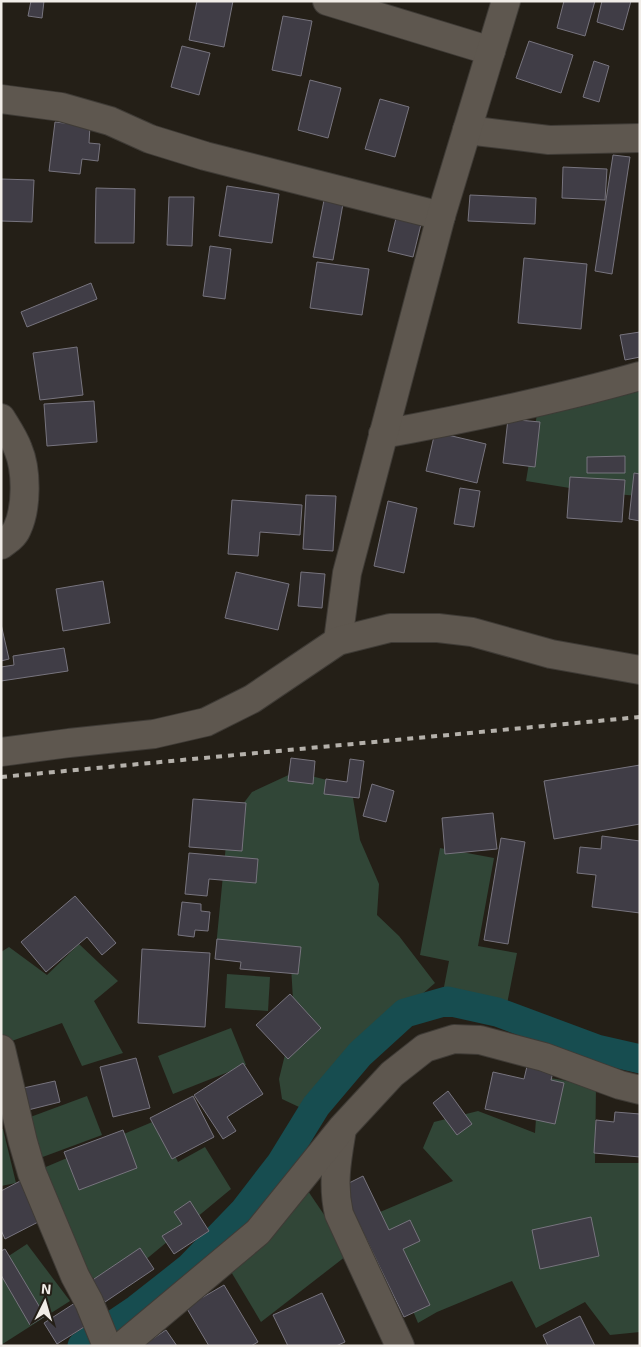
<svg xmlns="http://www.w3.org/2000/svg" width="641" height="1347" viewBox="0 0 641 1347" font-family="'Exo 2',sans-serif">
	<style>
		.green { fill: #314637 }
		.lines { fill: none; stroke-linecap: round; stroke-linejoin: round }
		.canal { stroke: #174d50; stroke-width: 29 }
		.building { fill: #403d46; stroke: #77747e }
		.minor-casing { stroke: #3f3b36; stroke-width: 30 }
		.minor { stroke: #5e574f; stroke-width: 28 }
		.rail { stroke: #b5b1ab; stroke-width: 4; stroke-dasharray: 6 6; stroke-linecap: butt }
	</style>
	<rect width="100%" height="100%" fill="#241f17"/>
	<g class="green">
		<polygon points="640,382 640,496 601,493 526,481 538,408"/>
		<polygon points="295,772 351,786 360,840 379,884 377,915 399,936 435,983 360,1048 308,1110 299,1107 282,1099 279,1079 294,1018 291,965 216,947 228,824 252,792"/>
		<polygon points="440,848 494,858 478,946 517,953 507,1004 443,992 449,961 420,955"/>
		<polygon points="79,944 118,981 94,1001 123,1053 82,1066 62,1023 6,1043 1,1031 1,952 9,947 47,975"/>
		<polygon points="227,974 270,977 268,1011 225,1008"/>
		<polygon points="231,1028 246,1065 173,1094 158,1056"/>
		<polygon points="539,1076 596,1086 595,1163 640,1163 640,1332 610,1335 585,1302 536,1328 512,1281 437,1312 418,1323 373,1215 453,1181 423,1148 434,1122 478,1111 535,1133"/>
		<polygon points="87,1096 102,1135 40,1158 25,1119"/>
		<polygon points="157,1120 178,1162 205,1147 231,1189 115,1285 84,1275 41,1169"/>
		<polygon points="1,1129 3,1129 16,1183 1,1186"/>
		<polygon points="308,1191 350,1253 261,1322 230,1270"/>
		<polygon points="27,1244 70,1301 1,1345 1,1261"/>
	</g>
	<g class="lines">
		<polyline class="canal" points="82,1346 137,1309 189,1268 244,1211 281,1163 316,1106 360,1054 405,1013 447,1001 497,1012 597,1049 640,1059"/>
	</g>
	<g class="building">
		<polygon points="31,1 44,1 42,18 28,16"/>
		<polygon points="197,1 233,1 224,47 189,40"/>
		<polygon points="564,1 595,1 585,36 557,28"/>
		<polygon points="602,1 631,1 623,30 597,22"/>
		<polygon points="283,16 312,21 301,76 272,70"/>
		<polygon points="529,41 573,55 561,93 516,78"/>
		<polygon points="182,46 210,53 199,95 171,87"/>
		<polygon points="594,61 609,66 599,102 583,97"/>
		<polygon points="310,80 341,88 328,138 298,130"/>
		<polygon points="380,99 409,107 395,157 365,149"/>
		<polygon points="55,122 90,126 89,143 100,144 98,161 82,159 80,174 49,171"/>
		<polygon points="613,155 630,157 612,274 595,271"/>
		<polygon points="563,167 607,169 605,200 562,198"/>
		<polygon points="1,179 34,180 32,222 1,221"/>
		<polygon points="227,186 279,194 272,243 219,236"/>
		<polygon points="96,188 135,189 134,243 95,243"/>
		<polygon points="325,195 344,198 333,260 313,257"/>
		<polygon points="470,195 536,198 535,224 468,221"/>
		<polygon points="169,197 194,197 192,246 167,245"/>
		<polygon points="398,210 423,216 413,257 388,251"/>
		<polygon points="210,246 231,249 225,299 203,296"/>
		<polygon points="524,258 587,264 581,329 518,323"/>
		<polygon points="317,262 369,269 362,315 310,308"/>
		<polygon points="91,283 97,299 27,327 21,312"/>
		<polygon points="640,332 640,357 625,360 620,335"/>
		<polygon points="77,347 83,395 40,400 33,353"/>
		<polygon points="94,401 97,442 47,446 44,404"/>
		<polygon points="508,419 540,422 535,467 503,463"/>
		<polygon points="435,432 486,444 477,483 426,471"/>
		<polygon points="625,456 625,473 587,473 587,457"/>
		<polygon points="634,473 640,474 640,521 629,519"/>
		<polygon points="570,477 625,480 622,522 567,518"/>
		<polygon points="460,488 480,491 474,527 454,524"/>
		<polygon points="306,495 336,496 333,551 303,549"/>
		<polygon points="232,500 302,505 300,535 260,532 258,556 228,554"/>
		<polygon points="388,501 417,508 404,573 374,566"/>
		<polygon points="236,572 289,584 278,630 225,618"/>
		<polygon points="301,572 325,574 322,608 298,606"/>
		<polygon points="103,581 110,623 63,631 56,589"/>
		<polygon points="1,624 9,659 1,661"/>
		<polygon points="64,648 68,671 1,681 1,667 14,665 13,656"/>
		<polygon points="291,758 315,761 313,784 288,781"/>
		<polygon points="350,759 364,761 359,798 324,794 326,779 347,782"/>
		<polygon points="640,765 640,824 554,839 544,781"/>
		<polygon points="372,784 394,791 386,822 363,816"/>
		<polygon points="193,799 246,803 242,851 189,847"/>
		<polygon points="493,813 497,849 445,854 442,818"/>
		<polygon points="602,836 640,841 640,913 592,907 596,875 577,873 580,847 601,849"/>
		<polygon points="501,838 525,842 508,944 484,940"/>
		<polygon points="189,853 258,859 256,883 209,879 207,896 185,894"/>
		<polygon points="75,896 116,943 102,955 87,937 46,972 21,942"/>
		<polygon points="182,902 201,904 201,911 210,912 208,931 195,930 194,937 178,935"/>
		<polygon points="217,939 301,947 298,974 240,969 241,962 215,959"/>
		<polygon points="142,949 210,953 205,1027 138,1023"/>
		<polygon points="290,994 321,1028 288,1059 256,1025"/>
		<polygon points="136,1058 150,1108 113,1117 100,1067"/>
		<polygon points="528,1062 554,1068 551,1080 564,1083 555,1124 485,1109 493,1072 524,1079"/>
		<polygon points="243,1063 263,1094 227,1117 236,1131 223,1139 194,1095"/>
		<polygon points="55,1081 60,1102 24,1111 19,1089"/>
		<polygon points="448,1091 472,1124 457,1135 433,1103"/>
		<polygon points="193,1096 214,1137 172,1159 150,1118"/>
		<polygon points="615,1112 640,1114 640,1157 594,1153 596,1120 614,1122"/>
		<polygon points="123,1130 137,1168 79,1190 64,1152"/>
		<polygon points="363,1176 389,1230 410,1220 420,1241 403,1249 430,1305 404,1317 341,1187"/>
		<polygon points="24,1179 44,1219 5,1239 1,1230 1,1191"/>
		<polygon points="190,1201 209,1231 174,1254 162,1236 182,1224 174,1212"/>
		<polygon points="591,1217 599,1256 540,1269 532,1230"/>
		<polygon points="140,1248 154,1269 105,1302 91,1281"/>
		<polygon points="5,1249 45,1316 30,1325 1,1275 1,1251"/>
		<polygon points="224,1285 258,1342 251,1346 209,1346 186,1307"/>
		<polygon points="322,1293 345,1342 336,1346 288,1346 273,1315"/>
		<polygon points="78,1301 92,1322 57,1344 44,1323"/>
		<polygon points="580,1316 595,1346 548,1346 543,1335"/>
		<polygon points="166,1330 177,1346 142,1346"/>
	</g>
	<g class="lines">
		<g class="minor-casing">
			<g id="minor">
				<polyline points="327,1 491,51"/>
				<polyline points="1,99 61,107 110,121 150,139 205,156 441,216"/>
				<polyline points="467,130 549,140 640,138"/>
				<path d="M 1,418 C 7,428 14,438 18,449 C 27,470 27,508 17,529 C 14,536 8,540 1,545"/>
				<path d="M 383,434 C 469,418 556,400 640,376"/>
				<polyline points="338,641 347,573 441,216 506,1"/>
				<polyline points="1,752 69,743 154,734 206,722 252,699 338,641 390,628 438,628 472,632 551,654 640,670"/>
				<polyline points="1,1049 23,1142 32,1173 75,1276 89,1302 107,1346"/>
				<path d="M 342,1129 C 337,1159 332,1184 339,1214 L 400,1346"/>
				<polyline points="122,1346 258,1232 342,1128 392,1074 425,1048 454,1039 480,1040 544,1057 620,1085 640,1090"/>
			</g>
		</g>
		<use href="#minor" class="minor"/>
		<polyline class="rail" points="1,777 640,717"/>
	</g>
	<rect width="641" height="1347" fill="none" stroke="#f1ede8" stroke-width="5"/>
	<g transform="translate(45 1302) rotate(5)" stroke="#241f17" stroke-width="4" paint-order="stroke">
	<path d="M0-4L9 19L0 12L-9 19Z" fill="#f1ede8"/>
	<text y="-8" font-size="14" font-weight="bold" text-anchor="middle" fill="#f1ede8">N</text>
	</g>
</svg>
